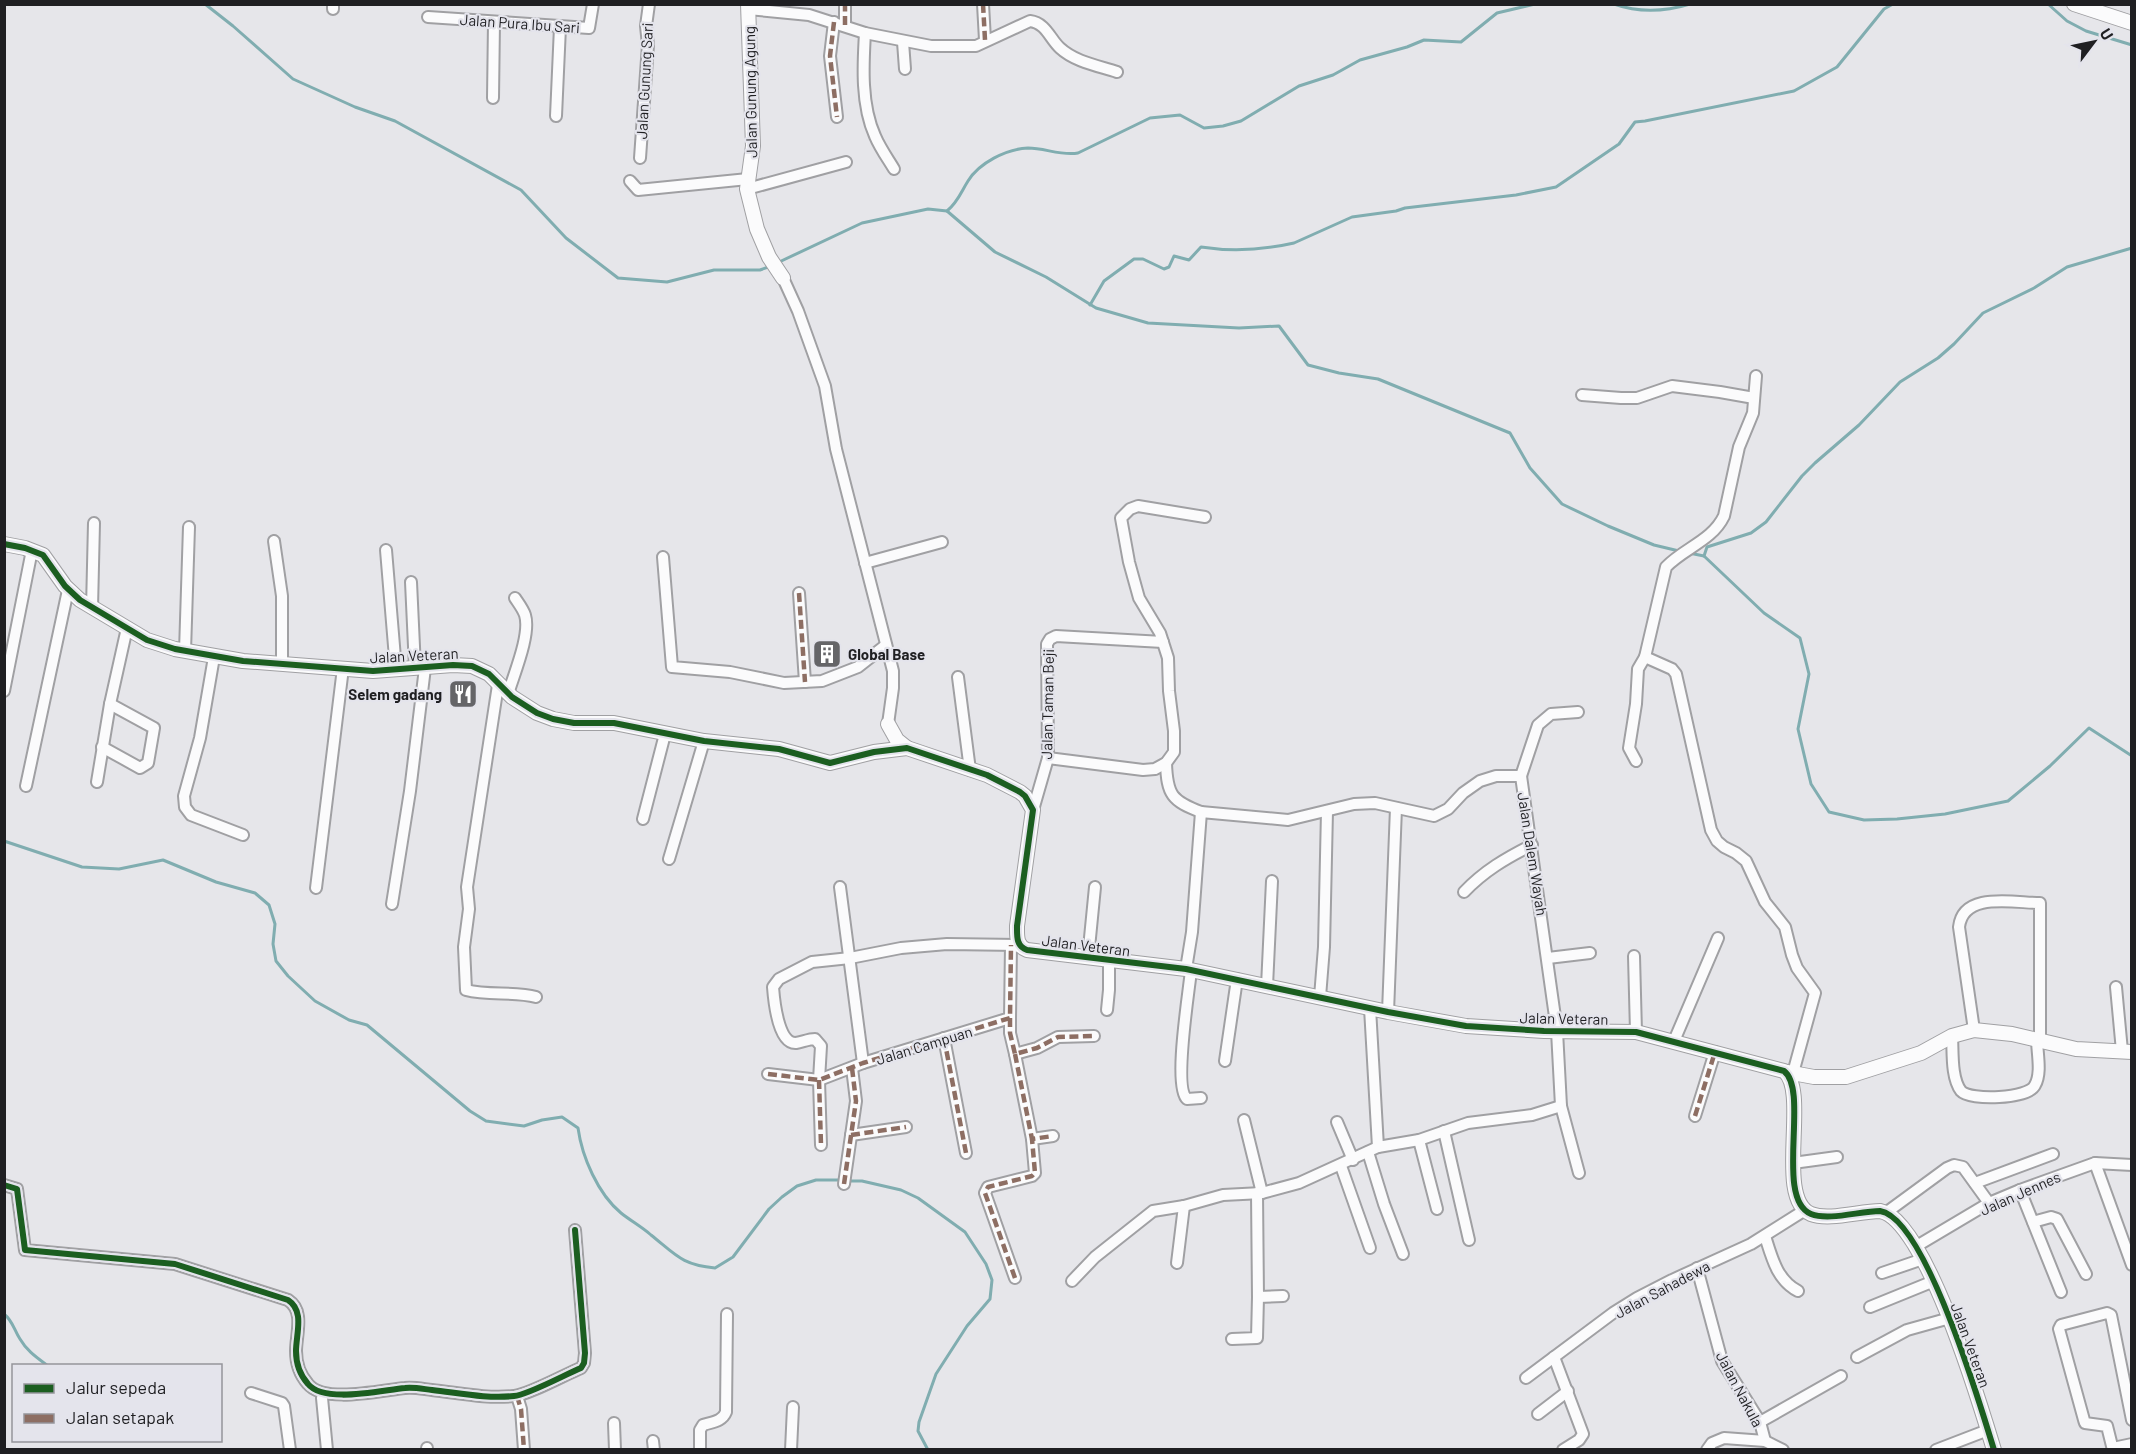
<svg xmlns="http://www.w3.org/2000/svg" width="2136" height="1454" viewBox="0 0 2136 1454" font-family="Barlow,sans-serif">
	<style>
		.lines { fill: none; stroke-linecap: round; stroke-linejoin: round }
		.stream { stroke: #80adb0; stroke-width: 3 }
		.minor-casing { stroke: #a0a0a3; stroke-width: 14 }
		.tertiary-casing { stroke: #a0a0a3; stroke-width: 16 }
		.minor { stroke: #fbfbfc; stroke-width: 10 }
		.tertiary { stroke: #fbfbfc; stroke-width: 14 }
		.quiet { stroke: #8d6e63; stroke-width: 4.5; stroke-dasharray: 9 4.5; stroke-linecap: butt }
		.cycleway-casing { stroke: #e4e4ec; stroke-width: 10 }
		.cycleway { stroke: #1b5e20; stroke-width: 6 }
		.labels { text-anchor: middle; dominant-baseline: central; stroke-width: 4.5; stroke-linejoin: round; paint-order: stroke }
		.street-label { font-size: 15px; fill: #1f1f22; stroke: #e4e4ec }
		.poi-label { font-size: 15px; font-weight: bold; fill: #1f1f22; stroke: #e4e4ec; text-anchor: start }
	</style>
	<rect width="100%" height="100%" fill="#e6e6ea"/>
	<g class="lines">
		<g class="stream">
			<polyline points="205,4 233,26 293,79 355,107 395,121 521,190 566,238 618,278 667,282 714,270 760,270 771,266"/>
			<path d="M 1614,4 C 1639,13 1664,12 1690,4"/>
			<polyline points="2048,4 2067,21 2086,31 2132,45"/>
			<path d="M 947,211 C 958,202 961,192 968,181 C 979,163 1006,149 1028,148 C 1045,148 1061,156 1078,153 L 1150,118 L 1180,115 L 1204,128 L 1223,126 L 1241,121 L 1299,86 L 1333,75 L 1360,60 L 1407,47 L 1424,40 L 1461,42 L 1497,13 L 1535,4"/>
			<polyline points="777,263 862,223 928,209 947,211 995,252 1046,277 1096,308 1148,323 1239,328 1279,326 1308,365 1339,373 1378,379 1510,433 1530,468 1562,504 1608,526 1654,545 1679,551"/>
			<path d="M 1090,305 L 1104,281 L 1134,259 L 1143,259 L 1164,269 L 1169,267 L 1174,256 L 1189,260 L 1201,247 C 1233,252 1263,250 1294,243 L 1352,217 L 1396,211 L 1405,208 L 1516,195 L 1556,187 L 1619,144 L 1635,122 L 1645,121 L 1794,91 L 1837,67 L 1884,9 L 1893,4"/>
			<polyline points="1689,553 1704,556 1764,613 1800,638 1809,674 1798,729 1811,784 1829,812 1864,820 1897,819 1945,814 2008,801 2050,766 2089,728 2132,756"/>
			<polyline points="1704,556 1707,547 1751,533 1766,522 1802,476 1815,463 1859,425 1900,382 1938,358 1954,344 1983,313 2034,288 2067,267 2132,248"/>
			<path d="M 4,841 L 82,867 L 119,869 L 163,860 L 216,882 L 255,893 L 269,905 L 275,924 L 273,944 L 276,961 L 288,976 L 315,1001 L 349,1020 L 367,1025 L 470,1111 L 486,1121 L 524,1126 L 542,1120 L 562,1117 L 578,1128 C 582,1157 598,1194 621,1213 C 631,1221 642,1227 651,1235 C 676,1255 682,1265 715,1268 L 733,1257 L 769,1209 L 782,1197 L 797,1186 L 816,1180 L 842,1180"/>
			<polyline points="848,1181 862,1181 901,1190 918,1198 965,1232 986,1264 992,1280 990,1299 967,1326 936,1374 919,1422 918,1431 928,1450"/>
			<path d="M 4,1314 C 13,1321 14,1330 20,1339 C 27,1351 36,1357 48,1366"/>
		</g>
		<g class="minor-casing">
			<g id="minor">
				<polyline points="983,4 985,40"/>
				<polyline points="333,9 333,4"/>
				<path d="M 748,9 L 809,15 L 865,33 L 931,46 L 976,46 L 1030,21 C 1046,23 1050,39 1060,48 C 1075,62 1099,66 1117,72"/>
				<polyline points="428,17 589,28 593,4"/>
				<polyline points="834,22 830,56 837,117"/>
				<polyline points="845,25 845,4"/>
				<path d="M 865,33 C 863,66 861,105 875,136 C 880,148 888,159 894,169"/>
				<polyline points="903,42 905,69"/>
				<polyline points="493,98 494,22"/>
				<polyline points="556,116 560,27"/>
				<polyline points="640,158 648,45 646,26 649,4"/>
				<polyline points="630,181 638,190 748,179"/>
				<polyline points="747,189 846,162"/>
				<polyline points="783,278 798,311 825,386 836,449 893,671 893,688 888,724"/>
				<path d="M 1756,376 L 1753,413 L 1739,447 L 1724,516 C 1712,541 1684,548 1666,567 L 1645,657 L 1672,669 L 1676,674 L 1711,830 L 1717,841 L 1724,847 L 1736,853 L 1746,861 L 1765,902 L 1785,927 L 1792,955 L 1797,968 L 1815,993 L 1793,1073"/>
				<polyline points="1582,395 1621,398 1637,398 1672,386 1720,392 1754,398"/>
				<polyline points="274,541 282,596 282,664"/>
				<polyline points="386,550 396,670"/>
				<polyline points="663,557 672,667 730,672 784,683 822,681 858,667 886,645"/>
				<polyline points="865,563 942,542"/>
				<polyline points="411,582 415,668"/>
				<polyline points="799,593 805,682"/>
				<polyline points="92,608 94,523"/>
				<polyline points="185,651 189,527"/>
				<polyline points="214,657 200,738 184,796 185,807 191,815 243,835"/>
				<polyline points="958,677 970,770"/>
				<path d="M 498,685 L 467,887 L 469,909 L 464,947 L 466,990 C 488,996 515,991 536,997"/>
				<polyline points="4,691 32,550"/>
				<path d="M 508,694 C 514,674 531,634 525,615 C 523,609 519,604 515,598"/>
				<polyline points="102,747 140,768 148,763 154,728 110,704"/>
				<polyline points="1048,758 1143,770 1155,769 1166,763 1174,752 1174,731 1169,691 1168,658 1160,633 1139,598 1129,562 1121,518 1130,509 1138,506 1205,517"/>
				<polyline points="1636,761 1629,748 1636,704 1638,669 1645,657"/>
				<path d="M 1166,763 C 1167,795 1172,801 1201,812"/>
				<polyline points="1521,776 1538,725 1551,714 1578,712"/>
				<polyline points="97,782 110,704 127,628"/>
				<polyline points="26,786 68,590"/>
				<polyline points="1033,810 1048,758 1047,644 1050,639 1056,636 1163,642"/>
				<polyline points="643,819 665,734"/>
				<polyline points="669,859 704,741"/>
				<polyline points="840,887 863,1063"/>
				<polyline points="316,888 343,668"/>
				<path d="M 1464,892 C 1484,871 1506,858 1532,845"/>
				<polyline points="392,904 410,791 425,668"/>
				<polyline points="1634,956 1636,1032"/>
				<polyline points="1088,958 1095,887"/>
				<polyline points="1548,958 1590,953"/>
				<polyline points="1186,969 1192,932 1201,812 1288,820 1354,804 1375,803 1434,816 1448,809 1463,793 1480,781 1496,776 1521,776 1557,1031 1561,1106 1579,1173"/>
				<path d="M 1191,970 C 1189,992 1173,1087 1187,1099 L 1201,1098"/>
				<polyline points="1267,986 1272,881"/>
				<polyline points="2116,987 2122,1051"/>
				<polyline points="1320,997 1324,947 1327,811"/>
				<polyline points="1370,1008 1378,1147 1419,1140 1468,1123 1532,1115 1561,1106"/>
				<polyline points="1107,1010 1109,990 1109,961"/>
				<polyline points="1388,1012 1396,808"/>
				<polyline points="1010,1018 1010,1033 1015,1054 1037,1048 1058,1037 1094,1036"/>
				<path d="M 1974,1030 L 1959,927 C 1963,891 2014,903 2040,903 L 2040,1040"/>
				<path d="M 1952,1036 C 1953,1052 1951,1078 1961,1091 C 1970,1101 2029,1099 2035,1085 C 2042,1073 2037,1053 2037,1039"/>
				<polyline points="944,1038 966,1153"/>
				<polyline points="1674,1041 1718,938"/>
				<polyline points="1015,1054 1032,1139 1053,1136"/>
				<polyline points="1225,1061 1237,979"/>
				<polyline points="768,1074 819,1080 863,1063 1010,1018 1011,945"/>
				<polyline points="1695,1116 1715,1052"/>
				<polyline points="1244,1120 1262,1193"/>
				<polyline points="1337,1122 1353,1160"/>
				<polyline points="1444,1131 1469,1240"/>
				<polyline points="851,1135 906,1127"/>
				<polyline points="1419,1140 1437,1209"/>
				<path d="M 821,1145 L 819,1080 L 821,1046 L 815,1039 C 809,1039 802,1042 796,1043 C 778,1044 774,1000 773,987 L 779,979 L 812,962 L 850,958 L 901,948 L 947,944 L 1020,945"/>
				<polyline points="1368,1152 1384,1204 1403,1254"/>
				<polyline points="1793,1163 1837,1157"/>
				<polyline points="2095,1163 2132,1265"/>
				<polyline points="1341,1166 1370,1248"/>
				<polyline points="1975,1183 2053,1154"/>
				<polyline points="844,1184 856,1101 852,1068"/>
				<path d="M 4,1185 L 17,1189 L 25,1250 L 175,1264 L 288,1300 C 305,1311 296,1334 296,1351 C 296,1363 300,1375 308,1384 C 324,1404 382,1390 405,1388 C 414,1387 423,1389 432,1390 C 459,1393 487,1399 514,1396 C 528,1395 566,1374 581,1368 L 584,1363 L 585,1353 L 575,1230"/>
				<polyline points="2020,1190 2061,1292"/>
				<polyline points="1257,1193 1258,1297 1283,1296"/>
				<polyline points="1887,1212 1947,1168 1954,1165 1963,1167 1989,1203"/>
				<polyline points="2033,1222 2051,1217 2057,1219 2086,1274"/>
				<path d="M 1765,1236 C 1772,1258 1777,1280 1798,1291"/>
				<polyline points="1915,1247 1989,1203 2020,1190 2095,1163 2132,1165"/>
				<polyline points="1177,1263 1184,1206"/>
				<polyline points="1697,1268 1722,1361 1760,1422 1765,1441"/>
				<polyline points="1882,1273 1923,1259"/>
				<polyline points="1015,1278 985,1193 988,1187 1032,1176 1035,1173 1032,1139"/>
				<polyline points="1072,1281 1095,1257 1153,1211 1184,1206 1223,1195 1262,1193 1299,1183 1378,1147"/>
				<polyline points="1870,1307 1934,1281"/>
				<polyline points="1232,1339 1257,1338 1258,1297"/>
				<polyline points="1554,1357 1583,1434 1579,1440 1563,1450"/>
				<polyline points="1857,1357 1907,1330 1950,1318"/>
				<polyline points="1526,1378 1613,1313 1637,1298 1672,1280 1751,1244 1805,1210"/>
				<polyline points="251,1393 282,1403 284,1406 290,1450"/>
				<polyline points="517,1396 521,1409 524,1450"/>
				<polyline points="322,1398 327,1450"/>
				<polyline points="1538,1414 1568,1391"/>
				<polyline points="1760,1422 1841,1376"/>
				<polyline points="614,1423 615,1450"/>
				<polyline points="653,1441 654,1450"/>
				<polyline points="427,1448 427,1450"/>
				<polyline points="2113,1448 2132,1444"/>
				<path d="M 700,1450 L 700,1430 L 703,1425 C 712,1422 722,1422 726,1412 L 727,1314"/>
				<polyline points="791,1450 793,1407"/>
				<polyline points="1707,1450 1712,1443 1724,1438 1765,1441 1783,1450"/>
				<polyline points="1936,1450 1988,1430"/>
				<polyline points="2113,1450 2107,1426 2085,1423 2084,1420 2059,1329 2061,1325 2107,1313 2111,1315 2132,1420"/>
			</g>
		</g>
		<g class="tertiary-casing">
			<g id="tertiary">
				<polyline points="748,4 753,146 747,189 757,229 769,257 783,278"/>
				<polyline points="2074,4 2132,23"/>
				<path d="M 4,544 L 25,548 L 43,555 L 65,586 L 80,600 L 147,640 L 175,649 L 243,661 L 373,671 L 453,665 L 472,666 L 489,674 L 512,697 L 537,713 L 553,719 L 574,723 L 614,723 L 704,741 L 779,749 L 830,763 L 874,752 L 907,748 L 987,775 L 1020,792 L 1025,796 L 1033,810 L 1017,926 C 1017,936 1016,946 1027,950 L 1186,969 L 1388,1012 L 1466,1026 L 1544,1031 L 1636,1032 L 1784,1071 C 1810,1091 1774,1199 1811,1214 C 1829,1221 1860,1211 1880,1211 C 1925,1218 1981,1407 1994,1450"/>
				<polyline points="888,724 897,740 907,748"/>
				<polyline points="1787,1072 1814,1077 1846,1077 1921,1053 1952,1036 1974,1030 2012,1034 2076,1049 2132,1052"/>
			</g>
		</g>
		<use href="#minor" class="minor"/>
		<use href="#tertiary" class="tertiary"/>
		<g class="quiet">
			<polyline points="983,4 985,40"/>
			<polyline points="834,22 830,56 837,117"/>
			<polyline points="845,25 845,4"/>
			<polyline points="799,593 805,682"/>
			<polyline points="1010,1018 1010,1033 1015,1054 1037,1048 1058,1037 1094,1036"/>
			<polyline points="944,1038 966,1153"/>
			<polyline points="1015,1054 1032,1139 1053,1136"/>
			<polyline points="768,1074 819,1080 863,1063 1010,1018 1011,945"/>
			<polyline points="819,1080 821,1145"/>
			<polyline points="1695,1116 1715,1052"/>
			<polyline points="851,1135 906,1127"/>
			<polyline points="844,1184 856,1101 852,1068"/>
			<polyline points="1015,1278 985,1193 988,1187 1032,1176 1035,1173 1032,1139"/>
			<polyline points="517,1396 521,1409 524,1450"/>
		</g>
		<g class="cycleway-casing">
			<g id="cycleway">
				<path d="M 4,544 L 25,548 L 43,555 L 65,586 L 80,600 L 147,640 L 175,649 L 243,661 L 373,671 L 453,665 L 472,666 L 489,674 L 512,697 L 537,713 L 553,719 L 574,723 L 614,723 L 704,741 L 779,749 L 830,763 L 874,752 L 907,748 L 987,775 L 1020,792 L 1025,796 L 1033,810 L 1017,926 C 1017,936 1016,946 1027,950 L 1186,969 L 1388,1012 L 1466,1026 L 1544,1031 L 1636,1032 L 1784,1071 C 1810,1091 1774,1199 1811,1214 C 1829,1221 1860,1211 1880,1211 C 1925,1218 1981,1407 1994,1450"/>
				<path d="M 4,1185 L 17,1189 L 25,1250 L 175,1264 L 288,1300 C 305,1311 296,1334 296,1351 C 296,1363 300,1375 308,1384 C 324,1404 382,1390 405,1388 C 414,1387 423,1389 432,1390 C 459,1393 487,1399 514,1396 C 528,1395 566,1374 581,1368 L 584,1363 L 585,1353 L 575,1230"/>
			</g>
		</g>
		<use href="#cycleway" class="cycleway"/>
	</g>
	<defs>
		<g id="building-square" transform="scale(1.5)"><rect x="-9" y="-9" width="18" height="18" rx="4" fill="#656568" stroke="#e4e4ec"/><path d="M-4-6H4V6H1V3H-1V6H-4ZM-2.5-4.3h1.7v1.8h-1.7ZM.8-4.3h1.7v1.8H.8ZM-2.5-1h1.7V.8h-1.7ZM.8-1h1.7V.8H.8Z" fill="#fff"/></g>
		<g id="restaurant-square" transform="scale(1.5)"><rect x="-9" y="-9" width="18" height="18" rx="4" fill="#656568" stroke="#e4e4ec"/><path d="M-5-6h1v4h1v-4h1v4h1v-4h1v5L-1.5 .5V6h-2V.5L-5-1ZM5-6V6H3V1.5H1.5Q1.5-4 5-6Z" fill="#fff"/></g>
	</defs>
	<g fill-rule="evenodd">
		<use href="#building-square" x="827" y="654"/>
		<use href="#restaurant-square" x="463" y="694"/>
	</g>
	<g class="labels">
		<g class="street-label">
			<text transform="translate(520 23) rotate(4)">Jalan Pura Ibu Sari</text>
			<text transform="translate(644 81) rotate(-87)">Jalan Gunung Sari</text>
			<text transform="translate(750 92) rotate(-91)">Jalan Gunung Agung</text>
			<text transform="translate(414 655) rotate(-3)">Jalan Veteran</text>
			<text transform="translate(1047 704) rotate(-89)">Jalan Taman Beji</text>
			<text transform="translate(1533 854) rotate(81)">Jalan Dalem Wayah</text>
			<text transform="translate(1086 945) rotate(7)">Jalan Veteran</text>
			<text transform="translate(1564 1018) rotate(1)">Jalan Veteran</text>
			<text transform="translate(924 1045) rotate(-17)">Jalan Campuan</text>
			<text transform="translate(2020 1193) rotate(-24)">Jalan Jennes</text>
			<text transform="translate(1662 1289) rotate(-28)">Jalan Sahadewa</text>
			<text transform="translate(1971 1345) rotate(70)">Jalan Veteran</text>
			<text transform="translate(1740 1389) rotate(62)">Jalan Nakula</text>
		</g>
		<g class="poi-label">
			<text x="848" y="654">Global Base</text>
			<text x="442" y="694" text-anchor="end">Selem gadang</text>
		</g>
	</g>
	<rect width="2136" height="1454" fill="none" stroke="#1f1f22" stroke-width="12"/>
	<rect x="12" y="1364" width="210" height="78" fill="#e4e4ec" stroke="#95959b" stroke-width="1.5"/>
	<rect x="24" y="1384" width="30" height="9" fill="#1b5e20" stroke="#95959b" stroke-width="1.5"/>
	<text x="66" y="1394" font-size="18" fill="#1f1f22">Jalur sepeda</text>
	<rect x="24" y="1414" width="30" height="9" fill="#8d6e63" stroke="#95959b" stroke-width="1.5"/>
	<text x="66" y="1424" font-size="18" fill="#1f1f22">Jalan setapak</text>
	<g transform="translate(2094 42) rotate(58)" stroke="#e4e4ec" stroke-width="4.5" paint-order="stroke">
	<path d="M0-4.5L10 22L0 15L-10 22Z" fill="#1f1f22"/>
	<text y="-9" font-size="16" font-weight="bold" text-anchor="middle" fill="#1f1f22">U</text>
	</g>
</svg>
